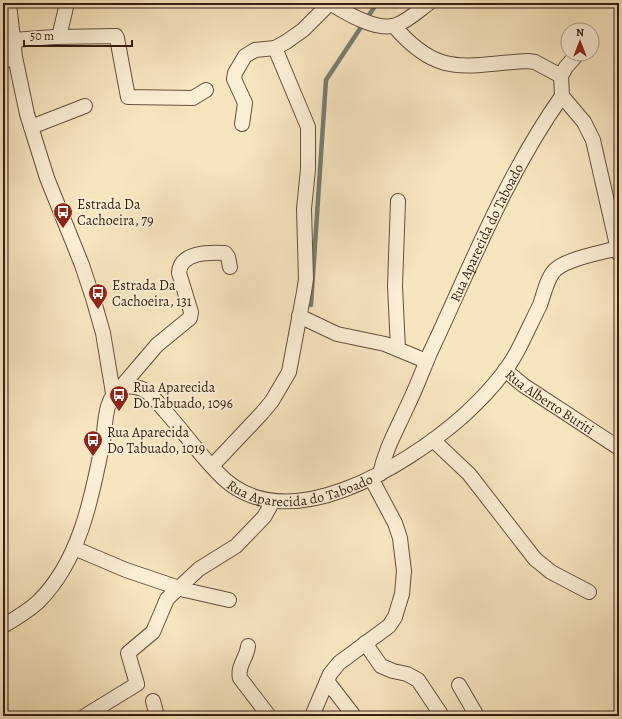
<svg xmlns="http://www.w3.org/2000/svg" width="622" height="719" viewBox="0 0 622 719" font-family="Alegreya,serif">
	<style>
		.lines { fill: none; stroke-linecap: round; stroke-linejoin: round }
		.stream { stroke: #747e74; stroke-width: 4.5 }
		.minor-casing { stroke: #664f3e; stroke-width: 16 }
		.minor { stroke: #faeed5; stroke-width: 14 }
		.labels { text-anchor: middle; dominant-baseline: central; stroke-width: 4; stroke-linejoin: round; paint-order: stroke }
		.poi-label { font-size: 14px; fill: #361d13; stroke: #faeed5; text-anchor: start }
		.street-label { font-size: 14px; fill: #361d13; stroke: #faeed5 }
	</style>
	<rect width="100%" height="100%" fill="#f7e5be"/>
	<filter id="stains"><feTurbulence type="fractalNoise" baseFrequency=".005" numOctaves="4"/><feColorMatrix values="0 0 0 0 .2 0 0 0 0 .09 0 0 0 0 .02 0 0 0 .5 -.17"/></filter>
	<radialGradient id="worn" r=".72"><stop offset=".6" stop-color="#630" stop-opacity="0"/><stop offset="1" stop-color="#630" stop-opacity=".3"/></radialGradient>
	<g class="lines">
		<polyline class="stream" points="311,305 326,80 377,3"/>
		<g class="minor-casing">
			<g id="minor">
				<polyline points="9,3 15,57 27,114 47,178 82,265 93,298 103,333 113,393"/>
				<path d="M 330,3 C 346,13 377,32 396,25 C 408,21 419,10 429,3"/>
				<path d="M 394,26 C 440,80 467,64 528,61 L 535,62 L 561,76"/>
				<polyline points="59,37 67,3"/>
				<polyline points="13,40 54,37 116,36 117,38 128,97 193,98 206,90"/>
				<polyline points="574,58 566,67 561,76 562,96 584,122 593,140 619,254"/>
				<polyline points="3,61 15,57"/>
				<polyline points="242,124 245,103 234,79 235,73 245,56 255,50 275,48 286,42 303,30 330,3"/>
				<polyline points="31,127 85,106"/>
				<polyline points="299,316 337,334 385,344 426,361"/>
				<polyline points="398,349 395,286 398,201"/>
				<path id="s1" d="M 505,370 L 523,385 L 619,448"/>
				<path d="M 122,386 L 157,345 L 190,318 L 191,312 L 179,273 C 180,252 209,252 225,253 L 228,257 L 230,267"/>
				<polyline points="433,440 469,474 535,559 551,572 589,592"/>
				<polyline points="212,466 262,413 272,401 289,372 304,292 306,279 304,209 308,169 308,127 275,48"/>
				<path id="s2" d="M 380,474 C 385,450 396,431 406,409 C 415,391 422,372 430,353 C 471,266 506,175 562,96"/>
				<polyline points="74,548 126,570 185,590 229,600"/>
				<path id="s3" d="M 3,626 C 15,619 28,611 38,602 C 80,561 92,497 103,441 C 106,421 104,399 122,386 C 129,387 138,386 144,390 C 152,394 159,404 165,411 C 183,431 199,454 218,473 C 284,544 407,465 462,417 C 483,398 508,371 520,346 C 527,332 533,319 540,305 C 544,294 547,277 556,269 C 570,258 600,253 618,248"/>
				<polyline points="365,643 381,666 393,671 407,674 418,680 442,716"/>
				<path d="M 248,646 C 247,658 237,666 240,678 L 269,716"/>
				<polyline points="327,681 354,716"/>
				<polyline points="459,685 477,716"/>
				<polyline points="153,701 157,716"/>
				<polyline points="85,716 137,684 128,653 153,632 167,599 199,569 236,546 264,517 273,501"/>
				<polyline points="312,716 330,674 339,663 389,626 395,617 402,594 404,571 400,538 395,523 371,478"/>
			</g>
		</g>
		<use href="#minor" class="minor"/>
	</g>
	<defs>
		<g id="bus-pin" transform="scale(1)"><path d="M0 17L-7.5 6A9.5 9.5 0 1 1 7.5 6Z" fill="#8f2418" stroke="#faeed5"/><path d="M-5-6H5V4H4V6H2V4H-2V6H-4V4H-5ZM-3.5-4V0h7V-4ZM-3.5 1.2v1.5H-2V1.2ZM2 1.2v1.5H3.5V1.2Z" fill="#fff"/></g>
	</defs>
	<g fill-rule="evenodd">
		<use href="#bus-pin" x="63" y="212"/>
		<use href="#bus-pin" x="98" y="293"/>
		<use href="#bus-pin" x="119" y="395"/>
		<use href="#bus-pin" x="93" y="440"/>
	</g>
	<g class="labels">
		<g class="poi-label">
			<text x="77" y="204">Estrada Da<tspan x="77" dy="16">Cachoeira, 79</tspan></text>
			<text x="112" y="285">Estrada Da<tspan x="112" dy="16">Cachoeira, 131</tspan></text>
			<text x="133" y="387">Rua Aparecida<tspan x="133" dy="16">Do Tabuado, 1096</tspan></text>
			<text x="107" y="432">Rua Aparecida<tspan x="107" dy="16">Do Tabuado, 1019</tspan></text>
		</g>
		<g class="street-label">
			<text stroke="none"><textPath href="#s2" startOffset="264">Rua Aparecida do Taboado</textPath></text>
			<text stroke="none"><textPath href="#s1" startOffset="55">Rua Alberto Buriti</textPath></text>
			<text stroke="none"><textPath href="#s3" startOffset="503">Rua Aparecida do Taboado</textPath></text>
		</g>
	</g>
	<rect width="622" height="719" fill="none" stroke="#f7e5be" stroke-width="16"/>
	<rect x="4" y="4" width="614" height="711" fill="none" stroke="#361d13" stroke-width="2"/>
	<rect x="8" y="8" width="606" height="703" fill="none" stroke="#361d13"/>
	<g transform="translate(580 42)"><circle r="19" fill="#faeed5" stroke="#ac9a87"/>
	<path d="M0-3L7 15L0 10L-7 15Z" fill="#8f2418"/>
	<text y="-6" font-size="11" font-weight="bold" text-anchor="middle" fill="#361d13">N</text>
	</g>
	<path d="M24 40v6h108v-6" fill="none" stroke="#361d13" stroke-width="2"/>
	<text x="30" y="40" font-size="12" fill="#361d13" stroke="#faeed5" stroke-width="3" paint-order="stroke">50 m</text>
	<rect width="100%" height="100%" filter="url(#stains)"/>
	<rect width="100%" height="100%" fill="url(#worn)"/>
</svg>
